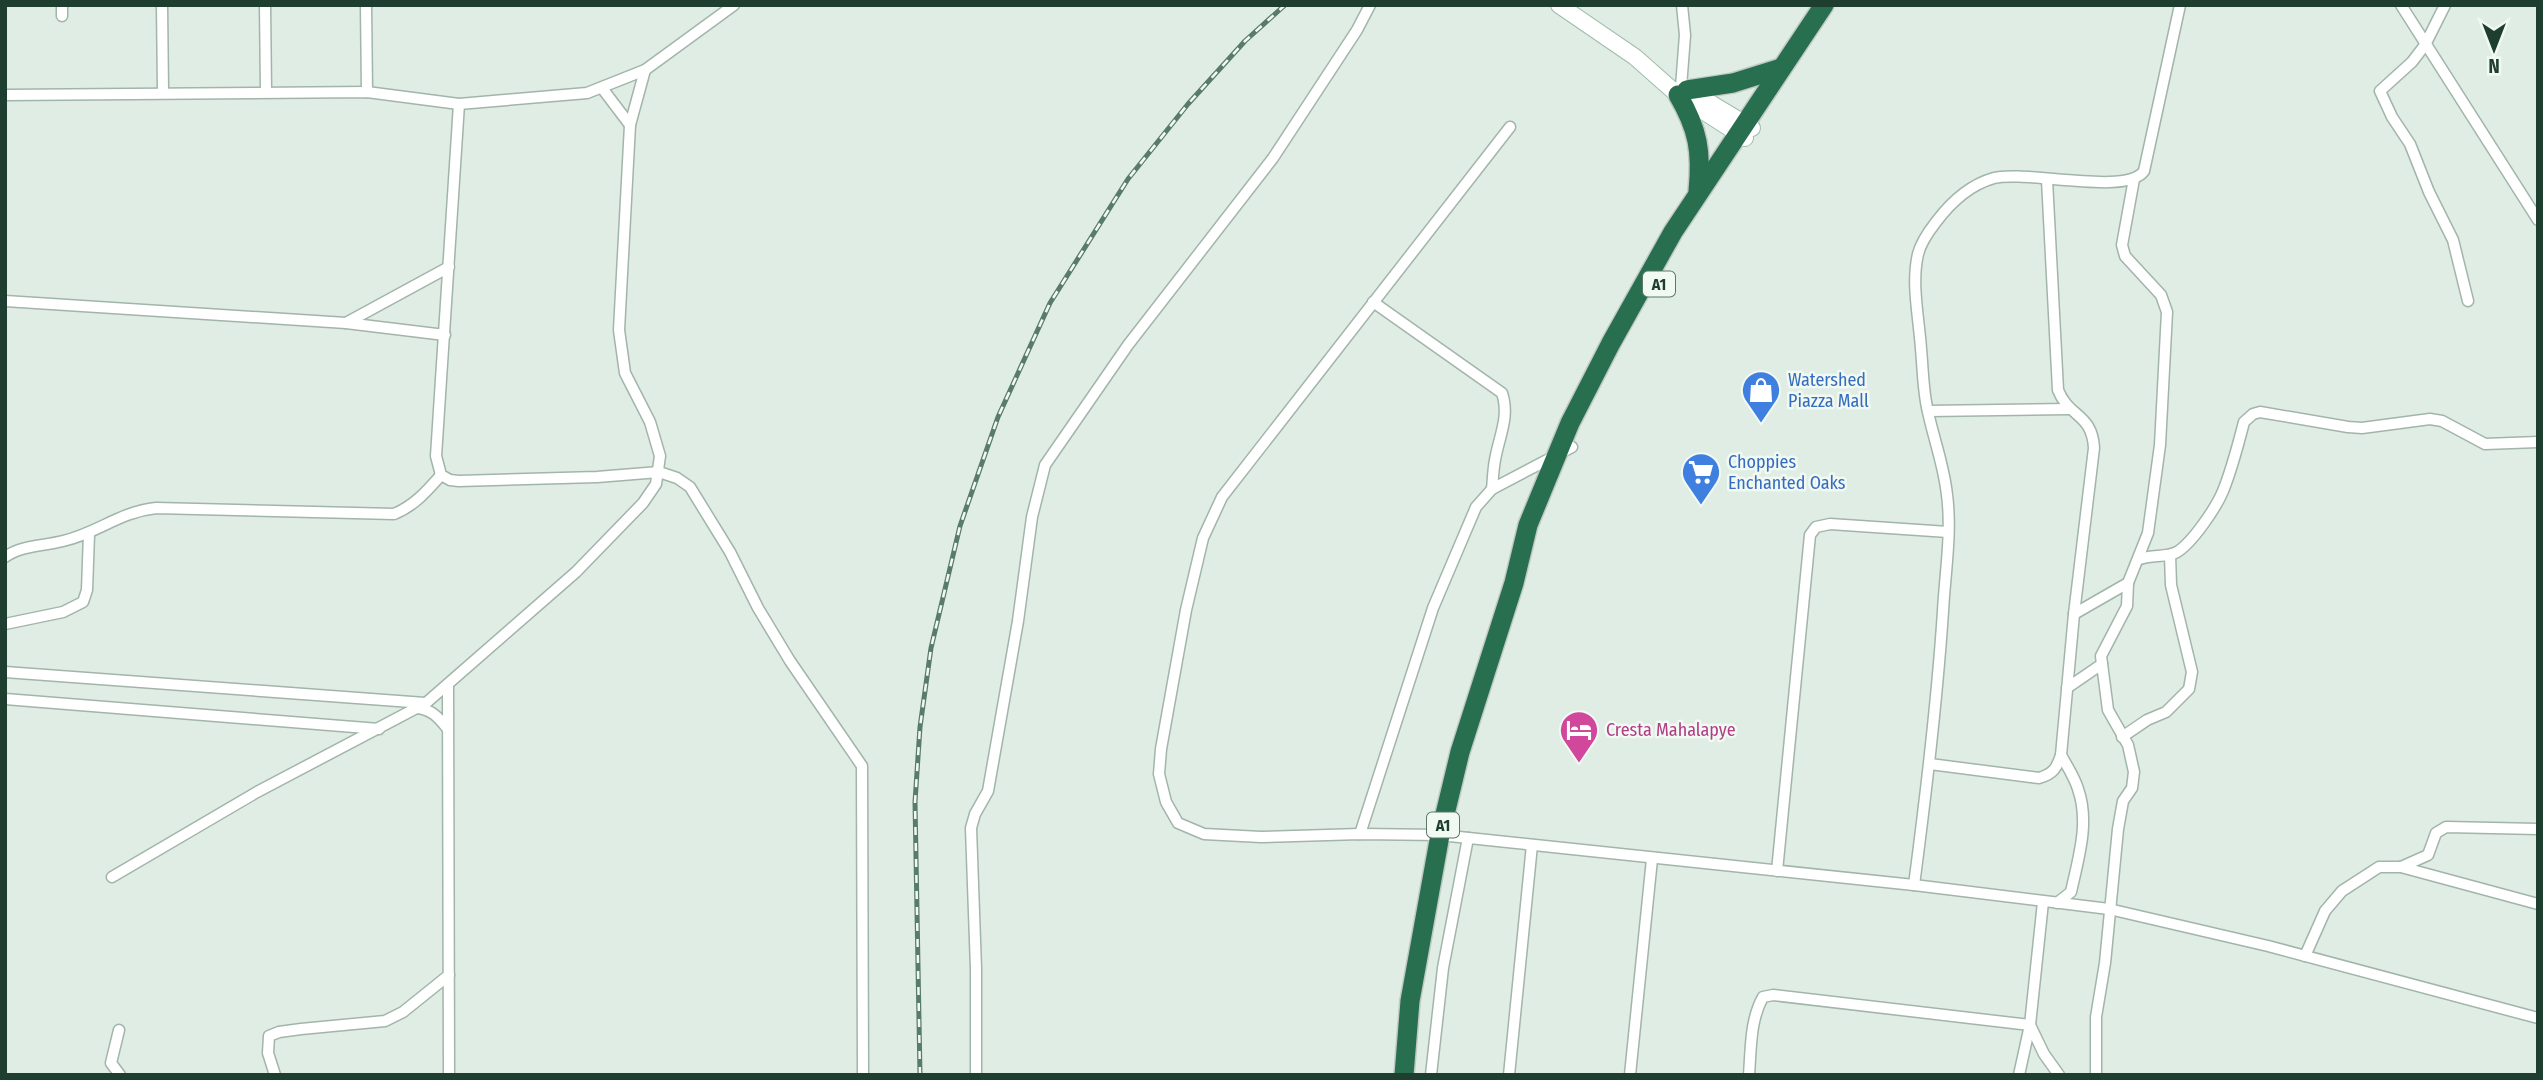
<svg xmlns="http://www.w3.org/2000/svg" width="2543" height="1080" viewBox="0 0 2543 1080" font-family="'Fira Sans Condensed',sans-serif">
	<style>
		.lines { fill: none; stroke-linecap: round; stroke-linejoin: round }
		.street-casing { stroke: #a2b5aa; stroke-width: 13 }
		.secondary-casing { stroke: #a0bdac; stroke-width: 18 }
		.highway-casing { stroke: #c0c9c5; stroke-width: 22 }
		.street { stroke: #fff; stroke-width: 10 }
		.secondary { stroke: #fff; stroke-width: 16 }
		.highway { stroke: #276f4f; stroke-width: 19 }
		.rail-casing { stroke: #597b6a; stroke-width: 5 }
		.rail { stroke: #f1f9f3; stroke-width: 2.5; stroke-dasharray: 8; stroke-linecap: butt }
		.labels { text-anchor: middle; dominant-baseline: central; stroke-width: 5; stroke-linejoin: round; paint-order: stroke }
		.shield { fill: #f1f9f3; stroke: #5d776a; stroke-width: 2 }
		.shield-label { font-size: 16px; font-weight: bold; fill: #1e3f2f }
		.shop-label { font-size: 18px; fill: #366cbe; stroke: #f1f9f3; text-anchor: start }
		.hotel-label { font-size: 18px; fill: #b23c85; stroke: #f1f9f3; text-anchor: start }
	</style>
	<rect width="100%" height="100%" fill="#e0ede4"/>
	<g class="lines">
		<g class="street-casing">
			<g id="street">
				<polyline points="162,5 163,92"/>
				<polyline points="265,5 266,92"/>
				<polyline points="366,5 367,92"/>
				<polyline points="2401,5 2538,220"/>
				<polyline points="2445,5 2425,45 2412,62 2380,91 2392,117 2410,144 2429,192 2453,240 2468,301"/>
				<polyline points="62,16 62,5"/>
				<polyline points="1681,87 1685,35 1682,5"/>
				<polyline points="602,88 630,125"/>
				<polyline points="5,95 367,92 459,104 587,93 645,70 734,5"/>
				<polyline points="459,104 436,456 441,475 450,480 459,481 597,477 659,472 677,478 690,487 730,552 758,608 790,661 862,766 863,1075"/>
				<polyline points="1510,127 1222,497 1203,538 1186,610 1161,749 1159,774 1166,802 1178,823 1204,834 1261,837 1360,834 1440,835 1914,885 2109,909 2268,946 2538,1018"/>
				<polyline points="5,301 346,323 445,335"/>
				<path d="M 1373,302 L 1502,393 C 1510,417 1499,436 1495,460 C 1493,470 1493,480 1492,489"/>
				<polyline points="346,323 449,267"/>
				<polyline points="1928,411 2070,409"/>
				<path d="M 5,557 C 22,545 44,546 63,541 C 98,533 119,512 156,508 L 394,514 C 414,506 427,491 441,475"/>
				<path d="M 2140,559 C 2152,554 2166,558 2177,552 C 2192,543 2216,508 2223,491 C 2232,469 2238,445 2244,422 L 2253,414 L 2260,412 L 2348,427 L 2362,428 L 2430,419 L 2442,421 L 2485,444 L 2538,442"/>
				<polyline points="2074,614 2128,583 2148,533 2160,445 2167,312 2161,295 2125,256 2122,245 2134,179"/>
				<polyline points="5,624 63,612 83,602 87,590 89,534"/>
				<polyline points="5,672 425,703"/>
				<polyline points="448,687 449,1075"/>
				<polyline points="2067,688 2102,664"/>
				<polyline points="5,699 379,729"/>
				<path d="M 418,708 C 432,710 438,717 447,728"/>
				<polyline points="2122,737 2147,720 2166,712 2189,689 2192,672 2171,585 2170,555"/>
				<path d="M 1930,764 L 2039,778 C 2053,774 2057,768 2061,755 L 2074,614 L 2094,448 C 2092,413 2069,418 2058,390 L 2047,180"/>
				<polyline points="1360,834 1433,608 1476,507 1492,489 1572,447"/>
				<polyline points="2401,867 2428,855 2436,833 2446,827 2538,829"/>
				<polyline points="1777,871 1810,535 1816,527 1830,524 1948,532"/>
				<polyline points="112,877 257,792 426,703 576,572 643,503 656,484 660,456 650,422 625,373 619,330 630,125 645,70"/>
				<path d="M 1914,885 C 1926,794 1937,703 1943,611 C 1945,573 1952,533 1947,495 C 1944,466 1934,440 1928,412 C 1923,392 1923,370 1921,349 C 1919,318 1911,284 1918,254 C 1921,242 1929,231 1936,222 C 1951,202 1969,185 1994,178 C 2025,170 2127,196 2144,171 L 2180,5"/>
				<path d="M 2057,903 L 2071,892 C 2078,859 2090,823 2078,789 C 2075,778 2067,766 2061,755"/>
				<polyline points="2305,956 2325,911 2342,891 2379,867 2401,867 2538,904"/>
				<polyline points="119,1030 111,1063 120,1075"/>
				<polyline points="275,1075 268,1053 269,1036 279,1032 301,1029 385,1021 403,1012 449,975"/>
				<polyline points="976,1075 976,969 971,828 975,814 988,791 1018,621 1032,517 1045,465 1128,345 1273,158 1357,30 1370,5"/>
				<polyline points="1431,1075 1443,968 1468,838"/>
				<polyline points="1509,1075 1532,845"/>
				<polyline points="1630,1075 1652,859"/>
				<path d="M 1749,1075 C 1751,1049 1750,1020 1763,997 L 1773,995 L 2030,1025 L 2044,1054 L 2059,1075"/>
				<polyline points="2019,1075 2030,1025 2043,902"/>
				<polyline points="2096,1075 2096,1017 2105,963 2118,829 2123,801 2132,788 2134,772 2128,745 2108,710 2101,656 2127,606 2128,583"/>
			</g>
		</g>
		<g class="secondary-casing">
			<g id="secondary">
				<polyline points="1559,5 1635,57 1678,95 1745,138"/>
				<polyline points="1702,98 1752,128"/>
			</g>
		</g>
		<g class="highway-casing">
			<g id="highway">
				<polyline points="1687,90 1733,83 1781,68"/>
				<path d="M 1678,95 C 1698,129 1702,152 1698,191"/>
				<polyline points="1404,1075 1410,1001 1440,835 1460,752 1514,583 1528,525 1570,423 1611,343 1673,232 1824,5"/>
			</g>
		</g>
		<use href="#street" class="street"/>
		<use href="#secondary" class="secondary"/>
		<use href="#highway" class="highway"/>
		<g class="rail-casing">
			<polyline id="rail" points="920,1075 915,802 920,727 931,648 960,526 998,417 1050,303 1128,179 1188,104 1245,41 1285,5"/>
		</g>
		<use href="#rail" class="rail"/>
	</g>
	<defs>
		<g id="shop-pin" transform="scale(2.0125)"><path d="M0 17L-7.5 6A9.5 9.5 0 1 1 7.5 6Z" fill="#3f7fe0" stroke="#f1f9f3"/><path d="M-5-2.5h2.3a2.7 3.5 0 0 1 5.4 0H5L5.5 6h-11ZM-1.5-2.5h3a1.5 2.3 0 0 0-3 0Z" fill="#fff"/></g>
		<g id="supermarket-pin" transform="scale(2.0125)"><path d="M0 17L-7.5 6A9.5 9.5 0 1 1 7.5 6Z" fill="#3f7fe0" stroke="#f1f9f3"/><path d="M-6-5.5h2.5l.6 2H6L4.5 2H-2.5L-4.4-4H-6ZM-1.5 3.2a1.3 1.3 0 1 0 .1 0ZM3 3.2a1.3 1.3 0 1 0 .1 0Z" fill="#fff"/></g>
		<g id="hotel-pin" transform="scale(2.0125)"><path d="M0 17L-7.5 6A9.5 9.5 0 1 1 7.5 6Z" fill="#d1479c" stroke="#f1f9f3"/><path d="M-6-4.5h1.5V1H6V5H4.5V3h-9V5H-6ZM-4 0a1.8 1.8 0 1 1 3.6 0ZM.5 0V-2.5h3Q6-2.5 6 0Z" fill="#fff"/></g>
	</defs>
	<g fill-rule="evenodd">
		<use href="#shop-pin" x="1761" y="390"/>
		<use href="#supermarket-pin" x="1701" y="472"/>
		<use href="#hotel-pin" x="1579" y="730"/>
	</g>
	<g class="labels">
		<g class="shield">
			<rect x="1643" y="271.5" width="32" height="25" rx="5"/>
			<rect x="1427" y="812.5" width="32" height="25" rx="5"/>
		</g>
		<g class="shield-label">
			<text x="1659" y="284">A1</text>
			<text x="1443" y="825">A1</text>
		</g>
		<g class="shop-label">
			<text x="1788" y="380">Watershed<tspan x="1788" dy="21">Piazza Mall</tspan></text>
			<text x="1728" y="462">Choppies<tspan x="1728" dy="21">Enchanted Oaks</tspan></text>
		</g>
		<g class="hotel-label">
			<text x="1606" y="730">Cresta Mahalapye</text>
		</g>
	</g>
	<rect width="2543" height="1080" fill="none" stroke="#1e3f2f" stroke-width="14"/>
	<g transform="translate(2494 49) rotate(180)" stroke="#f1f9f3" stroke-width="5" paint-order="stroke">
	<path d="M0-5L12 26L0 18L-12 26Z" fill="#1e3f2f"/>
	<text y="-10" font-size="19" font-weight="bold" text-anchor="middle" fill="#1e3f2f">N</text>
	</g>
</svg>
